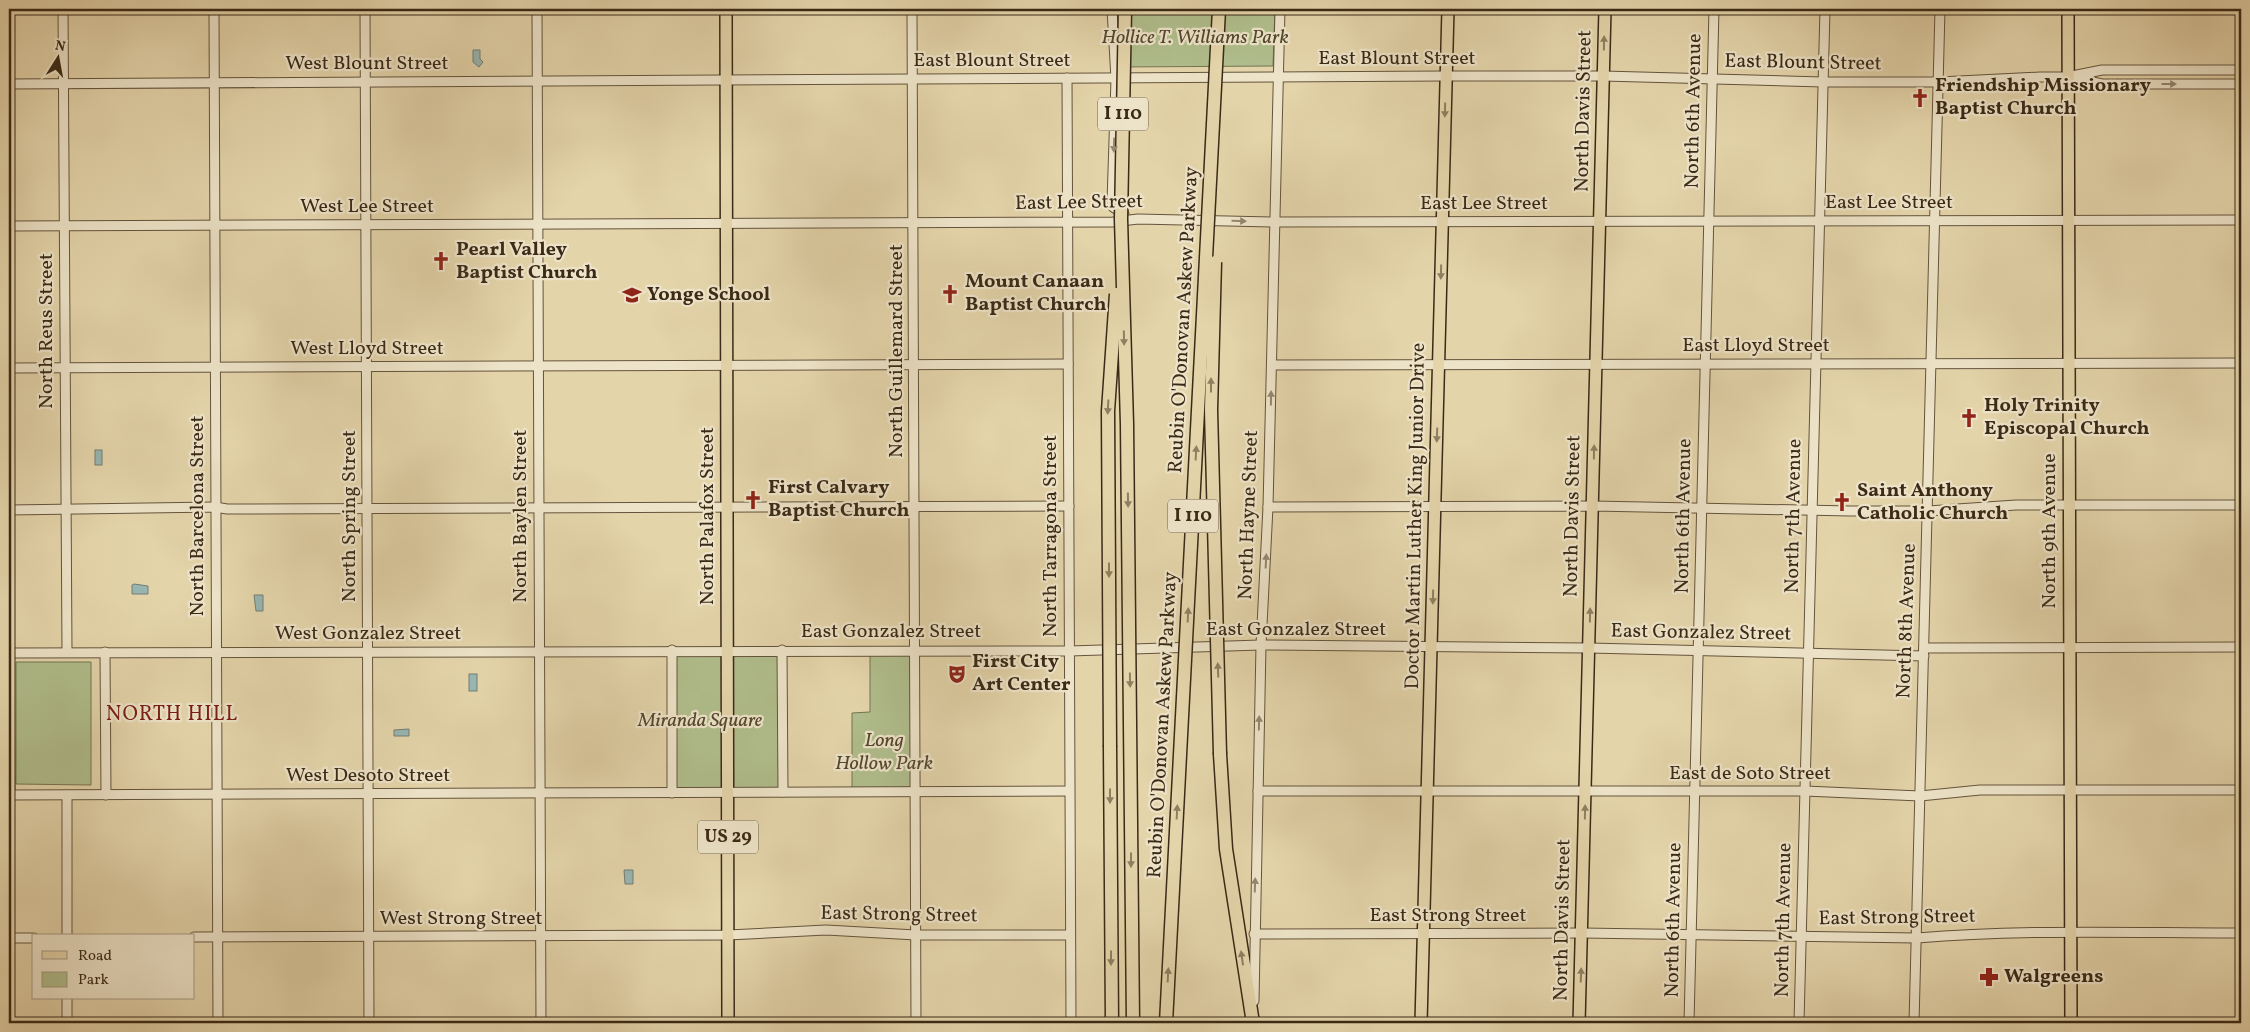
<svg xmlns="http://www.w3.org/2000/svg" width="2250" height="1032" viewBox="0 0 2250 1032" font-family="Vollkorn,serif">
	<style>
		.green { fill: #b0bd8c; stroke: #757452 }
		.water { fill: #98b6b2; stroke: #727e74 }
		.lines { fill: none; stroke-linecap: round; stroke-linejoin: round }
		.minor-casing { stroke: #64543c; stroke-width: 11 }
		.major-casing { stroke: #3a2a17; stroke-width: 14 }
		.highway-casing { stroke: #3a2a17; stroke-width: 15 }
		.minor { stroke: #ede3c8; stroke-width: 9 }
		.major { stroke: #e4d4aa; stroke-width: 11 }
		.highway { stroke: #e4d4aa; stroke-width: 12 }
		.highway-bridge-casing { stroke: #3a2a17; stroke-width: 15; stroke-linecap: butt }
		.highway-bridge { stroke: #e4d4aa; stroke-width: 12 }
		.oneway { fill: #8f7f60 }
		.oneway2 { fill: #948670 }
		.labels { text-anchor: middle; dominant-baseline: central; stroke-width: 4.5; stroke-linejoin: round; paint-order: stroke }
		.shield { fill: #ede3c8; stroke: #70624c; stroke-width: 1 }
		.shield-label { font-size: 19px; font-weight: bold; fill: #3a2a17 }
		.park-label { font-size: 20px; font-style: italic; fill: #52472e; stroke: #ede3c8 }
		.street-label { font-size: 20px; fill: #3a2a17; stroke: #ede3c8 }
		.poi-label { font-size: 20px; font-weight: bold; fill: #3a2a17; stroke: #ede3c8; text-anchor: start }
		.neighbourhood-label { font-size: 21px; letter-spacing: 1px; fill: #7a1f14; stroke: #ede3c8 }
	</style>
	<rect width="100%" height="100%" fill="#e4d4aa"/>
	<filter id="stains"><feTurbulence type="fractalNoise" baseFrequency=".004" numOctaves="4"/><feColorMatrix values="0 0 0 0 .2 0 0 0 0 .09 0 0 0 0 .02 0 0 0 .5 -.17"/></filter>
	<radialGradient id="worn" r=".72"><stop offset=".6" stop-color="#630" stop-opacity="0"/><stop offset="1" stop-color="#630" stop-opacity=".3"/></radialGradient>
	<g class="green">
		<polygon points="1115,9 1275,9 1273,66 1118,67"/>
		<polygon points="915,649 915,792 852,792 852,713 870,712 870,650"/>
		<polygon points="672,650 782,650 783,792 672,793"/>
		<polygon points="16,662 91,662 91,785 16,784"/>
	</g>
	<g class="water">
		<polygon points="473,50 480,50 480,59 483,62 479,67 473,62"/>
		<rect x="95" y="450" width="7" height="15"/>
		<polygon points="134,584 148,586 148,594 132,594 132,585"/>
		<polygon points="254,595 263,595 263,611 256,611"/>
		<rect x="469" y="674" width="8" height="17"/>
		<polygon points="409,729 409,736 394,736 394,730"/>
		<polygon points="624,870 633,870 633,884 625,884"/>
	</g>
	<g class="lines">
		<g class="minor-casing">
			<g id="minor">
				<polyline points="63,9 67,652"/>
				<polyline points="214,9 218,1023"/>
				<polyline points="365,9 369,1023"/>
				<polyline points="537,9 541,1023"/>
				<polyline points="912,9 916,1023"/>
				<polyline points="1112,9 1116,79 1112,202 1113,207 1124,214"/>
				<polyline points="2072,76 2102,70 2241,70"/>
				<polyline points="1067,78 1071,1023"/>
				<polyline points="9,84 1446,76 1603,76 1823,82 1939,82 2040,77 2069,77 2102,84 2241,84"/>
				<polyline points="9,226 1113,222 1138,219 1276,222 2241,220"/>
				<polyline points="1272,365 2241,363"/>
				<polyline points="9,368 1068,364"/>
				<polyline points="1268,507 1593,506 1850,511 1928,511 2016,505 2241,505"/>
				<polyline points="9,510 215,507 227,509 1069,506"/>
				<polyline points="1924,648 2241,647"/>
				<polyline points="672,650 672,793"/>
				<polyline points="782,650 783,792"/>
				<polyline points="105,652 106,795"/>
				<polyline points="9,653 1069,651 1261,645 1589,648 1924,656"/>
				<polyline points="9,653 10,795"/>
				<polyline points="1258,791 1805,791 1920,796 1980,790 2241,790"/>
				<polyline points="9,795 1069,791"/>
				<polyline points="67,795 67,936"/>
				<path d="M 1254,934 L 1582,933 L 1917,938 C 2025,929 2133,933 2241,933"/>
				<polyline points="194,937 728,935 826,930 916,935 1069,935"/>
				<polyline points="9,938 34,938"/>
				<polyline points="67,998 67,1023"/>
				<polyline points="1254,1001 1261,645 1268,507 1280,9"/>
				<polyline points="1689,1023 1714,9"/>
				<polyline points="1799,1023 1825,9"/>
				<polyline points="1914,1023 1940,9"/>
			</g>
		</g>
		<g class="major-casing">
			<g id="major">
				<polyline points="726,9 728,1023"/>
				<polyline points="2068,9 2071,1023"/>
				<polyline points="1421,1023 1448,9"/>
				<polyline points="1579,1023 1605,9"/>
			</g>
		</g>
		<g class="highway-casing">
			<g id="highway">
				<polyline points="1110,747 1112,1023"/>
				<polyline points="1220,754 1226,849 1253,1023"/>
			</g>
		</g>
		<use href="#minor" class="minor"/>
		<use href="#major" class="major"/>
		<use href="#highway" class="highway"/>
		<g class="highway-bridge-casing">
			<g id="highway-bridge">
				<polyline points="1125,9 1121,219 1127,424 1133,1023"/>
				<polyline points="1215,262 1211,410 1220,754"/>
				<polyline points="1110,747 1108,411 1116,294"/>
				<polyline points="1166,1023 1219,9"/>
			</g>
		</g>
		<use href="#highway-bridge" class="highway-bridge"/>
	</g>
	<defs><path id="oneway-solid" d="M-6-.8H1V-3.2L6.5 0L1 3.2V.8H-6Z" transform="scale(1.25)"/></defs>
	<g class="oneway">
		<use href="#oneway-solid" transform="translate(1604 43) rotate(-89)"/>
		<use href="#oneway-solid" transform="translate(1445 110) rotate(91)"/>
		<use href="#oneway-solid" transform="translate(1441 272) rotate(91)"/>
		<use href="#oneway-solid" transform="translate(1124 338) rotate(89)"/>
		<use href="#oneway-solid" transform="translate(1211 385) rotate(-90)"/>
		<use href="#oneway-solid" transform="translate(1108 407) rotate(93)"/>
		<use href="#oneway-solid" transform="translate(1437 435) rotate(92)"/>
		<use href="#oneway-solid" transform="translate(1594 452) rotate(-89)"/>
		<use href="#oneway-solid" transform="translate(1196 453) rotate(-87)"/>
		<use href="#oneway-solid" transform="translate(1128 500) rotate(89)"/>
		<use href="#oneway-solid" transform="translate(1109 570) rotate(90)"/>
		<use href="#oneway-solid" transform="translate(1433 597) rotate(91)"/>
		<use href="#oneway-solid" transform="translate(1188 615) rotate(-87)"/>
		<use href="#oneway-solid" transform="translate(1590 615) rotate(-89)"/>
		<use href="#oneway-solid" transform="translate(1218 670) rotate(-92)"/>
		<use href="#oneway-solid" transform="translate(1130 680) rotate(89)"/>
		<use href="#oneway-solid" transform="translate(1110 796) rotate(90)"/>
		<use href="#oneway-solid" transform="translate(1177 812) rotate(-87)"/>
		<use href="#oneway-solid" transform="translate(1585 812) rotate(-89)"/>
		<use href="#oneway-solid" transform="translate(1131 860) rotate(90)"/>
		<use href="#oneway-solid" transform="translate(1111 958) rotate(90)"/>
		<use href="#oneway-solid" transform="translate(1242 958) rotate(-98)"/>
		<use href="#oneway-solid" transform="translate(1168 975) rotate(-87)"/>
		<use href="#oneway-solid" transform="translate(1581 975) rotate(-88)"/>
	</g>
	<g class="oneway2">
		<use href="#oneway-solid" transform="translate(2169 84)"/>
		<use href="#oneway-solid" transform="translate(1114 145) rotate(92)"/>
		<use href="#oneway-solid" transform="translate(1239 221) rotate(1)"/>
		<use href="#oneway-solid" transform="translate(1271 398) rotate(-89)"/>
		<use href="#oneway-solid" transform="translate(1266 561) rotate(-87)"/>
		<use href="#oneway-solid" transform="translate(1259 723) rotate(-89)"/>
		<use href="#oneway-solid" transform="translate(1255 885) rotate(-88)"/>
	</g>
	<defs>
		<g id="church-bare" transform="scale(1.5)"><path d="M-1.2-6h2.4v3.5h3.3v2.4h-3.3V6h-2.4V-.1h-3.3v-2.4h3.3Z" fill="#8f2418" stroke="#ede3c8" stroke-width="2.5" paint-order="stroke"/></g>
		<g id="school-bare" transform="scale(1.5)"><path d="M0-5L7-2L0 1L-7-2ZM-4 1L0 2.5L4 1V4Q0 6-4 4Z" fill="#8f2418" stroke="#ede3c8" stroke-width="2.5" paint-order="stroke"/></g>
		<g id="theatre-bare" transform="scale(1.5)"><path d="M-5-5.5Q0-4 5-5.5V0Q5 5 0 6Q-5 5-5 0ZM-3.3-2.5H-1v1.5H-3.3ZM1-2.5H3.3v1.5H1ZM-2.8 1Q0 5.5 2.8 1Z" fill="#8f2418" stroke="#ede3c8" stroke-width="2.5" paint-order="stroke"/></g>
		<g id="pharmacy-bare" transform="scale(1.5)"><path d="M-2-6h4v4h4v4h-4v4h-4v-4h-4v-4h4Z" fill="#8f2418" stroke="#ede3c8" stroke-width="2.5" paint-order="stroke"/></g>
	</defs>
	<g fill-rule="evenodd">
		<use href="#church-bare" x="1920" y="98"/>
		<use href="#church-bare" x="441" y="261"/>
		<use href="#church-bare" x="950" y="294"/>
		<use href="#school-bare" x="632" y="295"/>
		<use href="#church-bare" x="1969" y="418"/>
		<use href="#church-bare" x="753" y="500"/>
		<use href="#church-bare" x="1842" y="502"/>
		<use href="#theatre-bare" x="957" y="674"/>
		<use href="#pharmacy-bare" x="1989" y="977"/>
	</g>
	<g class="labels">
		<g class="shield">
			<rect x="1098" y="97.5" width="50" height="33" rx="4"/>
			<rect x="1168" y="499.5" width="50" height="33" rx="4"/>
			<rect x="698" y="820.5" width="60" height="33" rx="4"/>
		</g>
		<g class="shield-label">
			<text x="1123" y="114">I 110</text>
			<text x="1193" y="516">I 110</text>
			<text x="728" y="837">US 29</text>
		</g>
		<g class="park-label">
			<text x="1195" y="38">Hollice T. Williams Park</text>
			<text x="700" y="721">Miranda Square</text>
			<text x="884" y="741">Long<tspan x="884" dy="23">Hollow Park</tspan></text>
		</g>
		<g class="street-label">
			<text x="1397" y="59">East Blount Street</text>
			<text x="992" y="61">East Blount Street</text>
			<text transform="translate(1803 63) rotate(1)">East Blount Street</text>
			<text x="367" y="64">West Blount Street</text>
			<text transform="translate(1584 111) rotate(-89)">North Davis Street</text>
			<text transform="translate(1694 111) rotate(-89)">North 6th Avenue</text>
			<text transform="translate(1079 203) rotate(-1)">East Lee Street</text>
			<text x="1889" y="203">East Lee Street</text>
			<text x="1484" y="204">East Lee Street</text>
			<text x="367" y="207">West Lee Street</text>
			<text transform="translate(1184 320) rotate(-87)">Reubin O'Donovan Askew Parkway</text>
			<text transform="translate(47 331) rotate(-90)">North Reus Street</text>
			<text x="1756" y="346">East Lloyd Street</text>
			<text x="367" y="349">West Lloyd Street</text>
			<text transform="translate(897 351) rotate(-90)">North Guillemard Street</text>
			<text transform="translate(1249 515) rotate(-88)">North Hayne Street</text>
			<text transform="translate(198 516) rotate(-90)">North Barcelona Street</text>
			<text transform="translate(350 516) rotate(-90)">North Spring Street</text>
			<text transform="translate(521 516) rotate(-90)">North Baylen Street</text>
			<text transform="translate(708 516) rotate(-90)">North Palafox Street</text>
			<text transform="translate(1416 516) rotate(-89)">Doctor Martin Luther King Junior Drive</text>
			<text transform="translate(1573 516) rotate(-89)">North Davis Street</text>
			<text transform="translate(1684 516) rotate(-89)">North 6th Avenue</text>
			<text transform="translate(1794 516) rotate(-89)">North 7th Avenue</text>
			<text transform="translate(2050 531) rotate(-90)">North 9th Avenue</text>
			<text transform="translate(1051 536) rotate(-90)">North Tarragona Street</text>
			<text transform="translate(1907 621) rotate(-88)">North 8th Avenue</text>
			<text x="1296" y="630">East Gonzalez Street</text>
			<text x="891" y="632">East Gonzalez Street</text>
			<text transform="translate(1701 633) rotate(1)">East Gonzalez Street</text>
			<text x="368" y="634">West Gonzalez Street</text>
			<text transform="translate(1163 725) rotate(-87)">Reubin O'Donovan Askew Parkway</text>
			<text x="1750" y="774">East de Soto Street</text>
			<text x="368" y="776">West Desoto Street</text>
			<text transform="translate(899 915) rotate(1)">East Strong Street</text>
			<text x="1448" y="916">East Strong Street</text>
			<text transform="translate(1897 918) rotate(-1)">East Strong Street</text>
			<text x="461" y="919">West Strong Street</text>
			<text transform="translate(1563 920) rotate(-89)">North Davis Street</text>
			<text transform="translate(1674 920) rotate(-89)">North 6th Avenue</text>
			<text transform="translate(1784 920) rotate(-89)">North 7th Avenue</text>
		</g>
		<g class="poi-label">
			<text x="1935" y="86">Friendship Missionary<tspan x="1935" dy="23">Baptist Church</tspan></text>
			<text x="456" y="250">Pearl Valley<tspan x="456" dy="23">Baptist Church</tspan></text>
			<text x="965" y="282">Mount Canaan<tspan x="965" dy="23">Baptist Church</tspan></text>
			<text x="647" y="295">Yonge School</text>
			<text x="1984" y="406">Holy Trinity<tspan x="1984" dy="23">Episcopal Church</tspan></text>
			<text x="768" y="488">First Calvary<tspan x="768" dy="23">Baptist Church</tspan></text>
			<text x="1857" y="491">Saint Anthony<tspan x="1857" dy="23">Catholic Church</tspan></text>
			<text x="972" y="662">First City<tspan x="972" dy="23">Art Center</tspan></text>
			<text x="2004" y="977">Walgreens</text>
		</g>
		<g class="neighbourhood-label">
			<text x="172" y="714">NORTH HILL</text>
		</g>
	</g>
	<rect width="2250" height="1032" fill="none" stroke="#e4d4aa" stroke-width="30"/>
	<rect x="10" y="10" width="2230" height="1012" fill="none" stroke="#3a2a17" stroke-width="2.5"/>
	<rect x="15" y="15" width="2220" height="1002" fill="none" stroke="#3a2a17"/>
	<rect x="32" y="934" width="162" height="65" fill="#ede3c8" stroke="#a59981"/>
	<rect x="42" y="951" width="25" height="8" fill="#e4d4aa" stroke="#a59981"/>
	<text x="78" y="960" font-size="15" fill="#3a2a17">Road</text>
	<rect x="42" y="972" width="25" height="15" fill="#b0bd8c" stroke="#a59981"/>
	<text x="78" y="984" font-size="15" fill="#3a2a17">Park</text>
	<g transform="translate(58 58) rotate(11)" stroke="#ede3c8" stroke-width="4" paint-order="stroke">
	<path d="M0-4L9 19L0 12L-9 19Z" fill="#3a2a17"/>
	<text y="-8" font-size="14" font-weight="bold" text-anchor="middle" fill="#3a2a17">N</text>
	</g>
	<rect width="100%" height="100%" filter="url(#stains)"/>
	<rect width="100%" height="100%" fill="url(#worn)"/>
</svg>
